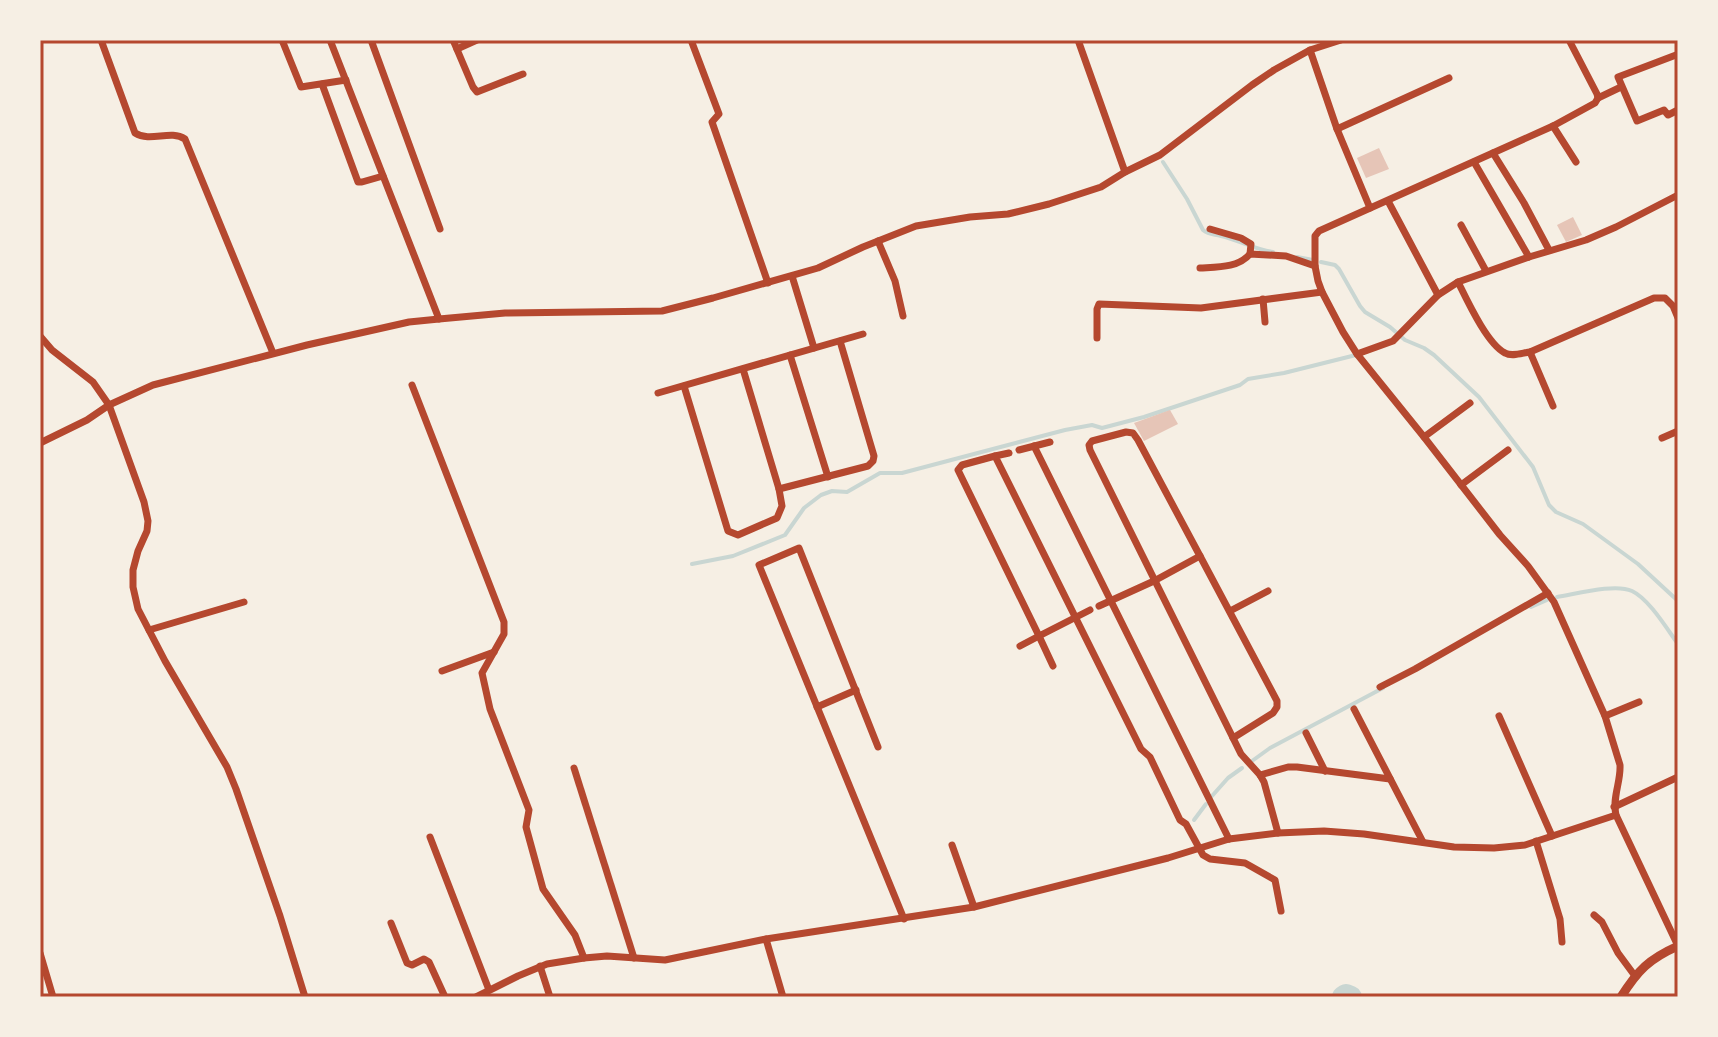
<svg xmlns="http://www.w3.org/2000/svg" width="1718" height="1037" viewBox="0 0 1718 1037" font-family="Roboto,sans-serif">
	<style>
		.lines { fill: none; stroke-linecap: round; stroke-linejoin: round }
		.stream { stroke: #c9d6d2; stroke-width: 4 }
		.river { stroke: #c9d6d2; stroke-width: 22 }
		.building { fill: #e6c5b7 }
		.minor { stroke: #b5482f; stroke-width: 7 }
		.tertiary { stroke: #b5482f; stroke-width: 9 }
		.neatline { fill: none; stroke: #b5482f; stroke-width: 3 }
	</style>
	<rect width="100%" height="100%" fill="#f6efe4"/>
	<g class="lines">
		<g class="stream">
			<path d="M 1163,162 L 1187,199 L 1203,230 C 1209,235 1214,234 1221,236 C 1239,240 1255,250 1273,252"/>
			<polyline points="1297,257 1313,260"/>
			<polyline points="1321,262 1335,265 1339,269 1360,306 1365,312 1390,327 1405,340 1424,348 1434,355 1479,397 1533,467 1549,505 1556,512 1583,524 1638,564 1678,601"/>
			<polyline points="692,564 733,556 785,535 804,508 821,495 832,491 847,492 880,473 902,473 1065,430 1092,425 1102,428 1144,417 1240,385 1248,379 1284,373 1356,355"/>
			<path d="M 1557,597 C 1576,594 1615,583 1632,591 C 1649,599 1667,629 1678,644"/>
			<polyline points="1531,607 1547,600"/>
			<polyline points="1252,761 1270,748 1383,688"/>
			<polyline points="1212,796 1228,778 1242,768"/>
			<polyline points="1194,820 1206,804"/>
		</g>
		<polyline class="river" points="1343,997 1346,995 1351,997"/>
	</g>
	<g class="building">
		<polygon points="1379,148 1389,169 1366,178 1357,158"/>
		<polygon points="1573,217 1582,235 1566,242 1557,225"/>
		<polygon points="1170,410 1178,424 1144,441 1134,423"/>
	</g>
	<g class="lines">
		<g class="minor">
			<path d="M 101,40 L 135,133 C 151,143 170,129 185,139 L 273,353"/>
			<polyline points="282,40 301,87 346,80"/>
			<polyline points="330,40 439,319"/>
			<polyline points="371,40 440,229"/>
			<polyline points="453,40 473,87 477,92 523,74"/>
			<polyline points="691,40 719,114 712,122 768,283"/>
			<polyline points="1078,40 1125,172"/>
			<path d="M 1569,40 L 1597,94 L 1598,98 L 1595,103 L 1553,126 L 1319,231 L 1315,236 L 1315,266 L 1318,281 L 1322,292 L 1343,332 L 1357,354 L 1424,437 L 1500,535 L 1528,566 L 1554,602 L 1605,716 L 1620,765 C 1621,782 1612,797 1616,815 L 1678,946"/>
			<polyline points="457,49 477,40"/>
			<polyline points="1310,50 1337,129 1370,208"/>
			<polyline points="1676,55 1618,77 1637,121 1664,110 1668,115 1678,110"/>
			<polyline points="322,84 358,182 362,182 383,176"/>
			<polyline points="1598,98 1621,87"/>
			<polyline points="1553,126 1576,162"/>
			<polyline points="1337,129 1449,78"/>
			<polyline points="1493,153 1524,203 1549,250"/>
			<polyline points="1474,162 1529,257"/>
			<polyline points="1388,201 1438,295"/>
			<polyline points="1461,225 1486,271"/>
			<polyline points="1210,229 1241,238 1251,244 1250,254"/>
			<polyline points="878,241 895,281 903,316"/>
			<path d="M 1200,268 C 1218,267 1238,268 1250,254 L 1286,256 L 1315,266"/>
			<polyline points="792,276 814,348"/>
			<path d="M 1458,282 C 1467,300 1487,344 1505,353 C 1512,357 1522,353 1530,352 L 1654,298 L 1665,298 L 1673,306 L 1678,318"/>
			<polyline points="1263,299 1265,322"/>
			<polyline points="40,336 52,350 93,382 109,405 144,502 148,521 147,531 138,551 133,570 133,587 138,609 165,661 227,767 236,789 280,916 305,997"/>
			<polyline points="1097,338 1097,309 1099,304 1201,308 1322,292"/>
			<polyline points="1530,352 1553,406"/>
			<polyline points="1357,354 1393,341 1438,295 1458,282 1529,257 1586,240 1616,227 1678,195"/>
			<polyline points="790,355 828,477"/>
			<polyline points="743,369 779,489"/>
			<polyline points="412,385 504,622 504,634 482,673 490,709 529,810 526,827 543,889 575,935 584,958"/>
			<polyline points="684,386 728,531 738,535 777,518 782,506 779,489 868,466 873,461 874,456 840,341"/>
			<polyline points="658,393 863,334"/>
			<polyline points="1424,437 1470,403"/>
			<polyline points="1662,438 1678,431"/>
			<polyline points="40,443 87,420 109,405 153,385 307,345 409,322 439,319 505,313 662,311 713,298 818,268 863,247 916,226 970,217 1008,214 1049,204 1101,187 1125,172 1160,155 1252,85 1274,70 1310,50 1341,40"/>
			<polyline points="1034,446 1229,839"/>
			<polyline points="1019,450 1050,442"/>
			<polyline points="1009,453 995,456 1141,749 1150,757 1180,820 1186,824 1203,855 1210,859 1245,863 1275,880 1281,911"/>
			<polyline points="995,456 962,465 958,470 1039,636 1090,610"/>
			<polyline points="1461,485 1508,450"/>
			<polyline points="1200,556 1138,440 1133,433 1126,432 1092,441 1089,445 1090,450 1241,754 1260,775 1264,782 1278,833"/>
			<polyline points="1099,606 1154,581 1200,556 1277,701 1277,707 1273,713 1233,738"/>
			<polyline points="1230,611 1268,591"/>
			<polyline points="149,630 244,602"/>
			<polyline points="1020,646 1039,636 1053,666"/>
			<polyline points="442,671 494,652"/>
			<polyline points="1380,687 1415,669 1548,593"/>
			<polyline points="817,707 856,690"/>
			<polyline points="1354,709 1423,842"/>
			<polyline points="1499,716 1552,836"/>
			<polyline points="1605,716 1639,702"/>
			<polyline points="1306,733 1325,771"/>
			<polyline points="878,747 799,548 759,565 904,919"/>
			<polyline points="574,768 634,958"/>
			<polyline points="1260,775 1288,767 1297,767 1390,779"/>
			<polyline points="1614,807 1678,777"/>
			<polyline points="430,837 489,990"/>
			<polyline points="1536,841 1560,919 1562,942"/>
			<polyline points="952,845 974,907"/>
			<polyline points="1594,915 1602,922 1618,953 1635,976"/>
			<polyline points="391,923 407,963 412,965 424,959 429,962 445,997"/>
			<polyline points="766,939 783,997"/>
			<polyline points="40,953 53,997"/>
			<polyline points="540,966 550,997"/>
			<polyline points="476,997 518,976 547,964 584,958 607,956 665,960 766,939 974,907 1168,858 1229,839 1278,833 1324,831 1364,834 1454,847 1494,848 1525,845 1616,815"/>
		</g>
		<path class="tertiary" d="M 1621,997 C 1638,970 1649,959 1678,946"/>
	</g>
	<rect width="1718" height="1037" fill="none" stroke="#f6efe4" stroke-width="84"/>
	<rect x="42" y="42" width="1634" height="953" class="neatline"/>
</svg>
